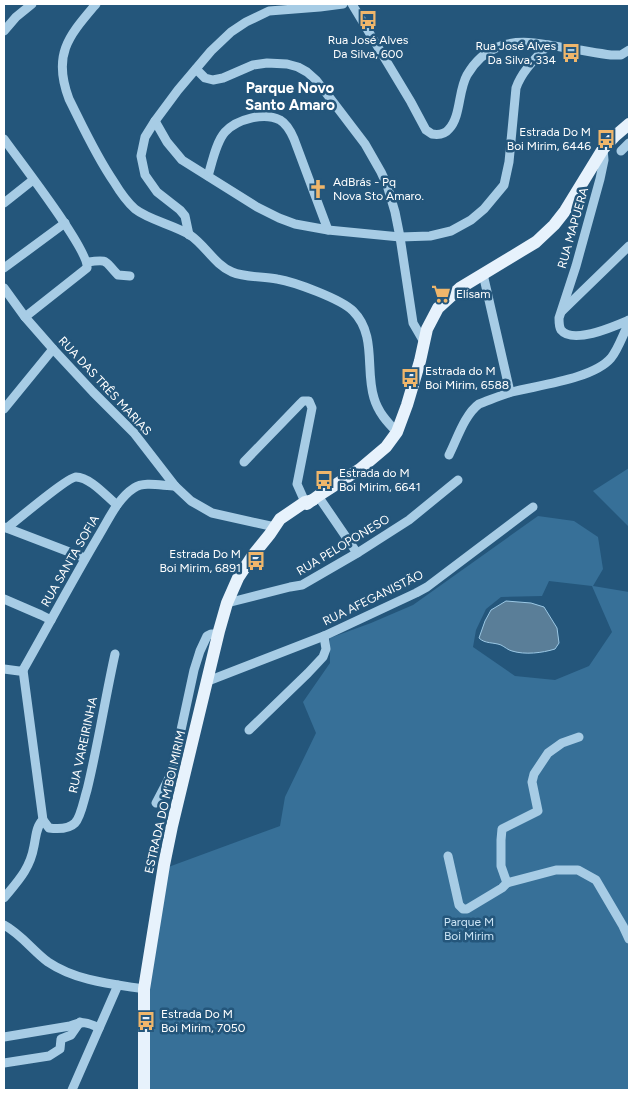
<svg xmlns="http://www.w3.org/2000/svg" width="633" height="1094" viewBox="0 0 633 1094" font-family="Figtree,sans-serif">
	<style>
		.green { fill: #377098; fill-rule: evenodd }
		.water { fill: #5a7e98; stroke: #9bc8e5 }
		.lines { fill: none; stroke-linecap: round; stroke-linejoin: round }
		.minor { stroke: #a7cce5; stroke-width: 9 }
		.major { stroke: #e7f2fc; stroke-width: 12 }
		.labels { text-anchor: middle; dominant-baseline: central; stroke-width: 5; stroke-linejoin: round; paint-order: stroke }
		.poi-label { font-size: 12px; fill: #fff; stroke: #24567b; text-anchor: start }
		.street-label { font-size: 12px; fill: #fff; stroke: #24567b }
		.park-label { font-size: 12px; fill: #cae3f4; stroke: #24567b }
		.quarter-label { font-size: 15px; font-weight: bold; fill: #fff; stroke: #24567b }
	</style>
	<rect width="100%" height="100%" fill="#24567b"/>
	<g class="green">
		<polygon points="629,468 629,527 593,491"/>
		<path d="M 538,516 L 574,521 L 598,537 L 603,569 L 593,586 L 629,592 L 629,1090 L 141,1090 L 144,989 L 163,869 L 280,826 L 285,797 L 316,733 L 303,702 L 330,663 L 330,638 L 371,623 L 413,605 ZM 549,581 L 592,586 L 612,632 L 589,666 L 555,680 L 515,676 L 473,647 L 476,630 L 486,609 L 501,597 L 542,596 Z"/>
	</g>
	<path class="water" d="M 506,601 L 531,603 L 544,607 L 557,628 L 559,643 L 555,649 C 542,653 525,655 512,651 C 508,650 505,647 501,645 C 493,642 485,644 479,638 L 485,621 L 491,610 Z"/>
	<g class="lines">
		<g class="minor">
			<path d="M 96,4 C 69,36 52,54 69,99 C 83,127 96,156 114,182 C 120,192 126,201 135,209 C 149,220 174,225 190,235 C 205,245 215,265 232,272 C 246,278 263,276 277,279 C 295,282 341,299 353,311 C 377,335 365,370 374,398 C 378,412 387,422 397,432"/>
			<path d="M 352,4 L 411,102 L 426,130 L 432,134 C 438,135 445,134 449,129 C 461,116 458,91 467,75 C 474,63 485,52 498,47 C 519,38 544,44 566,48 C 581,50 596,53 611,55 L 621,55 L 629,50"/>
			<polyline points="4,31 16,17 32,4"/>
			<polyline points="196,69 205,78 213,80 223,78 253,65 267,63 287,64 298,67 307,72 316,80 330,98 365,144 381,172 387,185 395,212 400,237 413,323 424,342"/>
			<path d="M 155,121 L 167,142 L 182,160 L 257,207 L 279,218 L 295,224 L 328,230 L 400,237 L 430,236 L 451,231 L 471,220 L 484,209 L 504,185 L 509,162 L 516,88 C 522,71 536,58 548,45"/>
			<path d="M 4,139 C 18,159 90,251 87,268 L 25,317"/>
			<path d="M 603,149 L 604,160 L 600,179 L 576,266 L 559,318 C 559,322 559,327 561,330 C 573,345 615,326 629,320"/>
			<polyline points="621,151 629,143"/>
			<path d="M 208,176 C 212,163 216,142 225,132 C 237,119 264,112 280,120 C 287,124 291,132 294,139 L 328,230"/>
			<polyline points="4,203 33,180"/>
			<polyline points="189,235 185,216 180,210 157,192 145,175 141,156 145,137 155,121 178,90 211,51 231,32 246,22 269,11 320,7 343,4"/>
			<path d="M 87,262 C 110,259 104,261 118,275 L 130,276"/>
			<polyline points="4,268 65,223"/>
			<polyline points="483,274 510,392"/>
			<polyline points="4,288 25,317 53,349 93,392 134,433 175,486 191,501 212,513 275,527"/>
			<polyline points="562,311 629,246"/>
			<polyline points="4,409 53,349"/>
			<path d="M 449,455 C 457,439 465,414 479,404 C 490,400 501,395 512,392 C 539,385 593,379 611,358 C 619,348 623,334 629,323"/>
			<polyline points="244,462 300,404 303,401 309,401 312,408 297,484 305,502"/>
			<polyline points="318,496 357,553"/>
			<polyline points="4,527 85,558"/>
			<path d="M 7,528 C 17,520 68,477 76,477 C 90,477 107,497 117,505"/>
			<polyline points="4,599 41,615 51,620"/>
			<polyline points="227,603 290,587 302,585 359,552 409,520 458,480"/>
			<path d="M 4,669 L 19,671 L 23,670 C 48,626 72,581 98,537 C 108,521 117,499 134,488 C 144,481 163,486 175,486"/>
			<path d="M 23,670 L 43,820 L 49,828 C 57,829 69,829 75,823 C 81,817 84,799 87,790 C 98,745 105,699 115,654"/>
			<polyline points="208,681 324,636 416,593 427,587 533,507"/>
			<polyline points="249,730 308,673 323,657 326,649 324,636"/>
			<polyline points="156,803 168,780 173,767 194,670 200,651 207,636 211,634 219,634"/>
			<polyline points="448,856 459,905 463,909 467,909 502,888 507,883 556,870 578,870 596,880 623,926 629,939"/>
			<polyline points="507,883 501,866 501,840 502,829 538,811 532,782 534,774 548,753 562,743 579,737"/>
			<path d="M 4,898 C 18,881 30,869 34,846 C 36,837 36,826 43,820"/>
			<path d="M 4,925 C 21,934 33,951 48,962 C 76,981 112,984 144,989"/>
			<path d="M 4,1037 L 70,1026 C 83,1021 87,1022 99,1028"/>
			<polyline points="4,1063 49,1056 60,1049 61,1039 71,1035 80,1022"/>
			<polyline points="72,1090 118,985"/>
		</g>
		<g class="major">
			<polyline points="307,504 318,496 360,469 386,447 397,432 407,405 420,361 427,329 438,308 460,288 536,242 554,225 565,211 603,149 615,136 629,124"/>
			<polyline points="144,1090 144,989 164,865 172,826 219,631 227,603 238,578 253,555 270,534 280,519 305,502 313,500"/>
		</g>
	</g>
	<defs>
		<g id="bus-bare" transform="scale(1.5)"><path d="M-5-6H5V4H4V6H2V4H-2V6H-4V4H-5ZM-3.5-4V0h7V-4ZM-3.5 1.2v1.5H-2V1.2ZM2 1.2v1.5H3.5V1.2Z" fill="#efb66b" stroke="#24567b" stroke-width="2.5" paint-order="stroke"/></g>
		<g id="church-bare" transform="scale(1.5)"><path d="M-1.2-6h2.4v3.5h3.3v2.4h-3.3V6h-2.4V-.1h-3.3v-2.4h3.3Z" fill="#efb66b" stroke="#24567b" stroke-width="2.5" paint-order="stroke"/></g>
		<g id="supermarket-bare" transform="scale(1.5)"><path d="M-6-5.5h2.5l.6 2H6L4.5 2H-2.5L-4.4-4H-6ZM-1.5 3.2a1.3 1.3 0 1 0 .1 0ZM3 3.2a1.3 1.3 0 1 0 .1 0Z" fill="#efb66b" stroke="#24567b" stroke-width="2.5" paint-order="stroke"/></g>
	</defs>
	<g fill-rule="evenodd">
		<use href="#bus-bare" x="368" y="20"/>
		<use href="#bus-bare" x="571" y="53"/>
		<use href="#bus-bare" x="606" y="139"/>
		<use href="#church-bare" x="318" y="189"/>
		<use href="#supermarket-bare" x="441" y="294"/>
		<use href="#bus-bare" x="410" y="378"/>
		<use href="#bus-bare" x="324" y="480"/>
		<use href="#bus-bare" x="256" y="561"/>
		<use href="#bus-bare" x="146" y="1021"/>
	</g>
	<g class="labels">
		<g class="poi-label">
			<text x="368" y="40" text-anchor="middle">Rua José Alves<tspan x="368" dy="14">Da Silva, 600</tspan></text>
			<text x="556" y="46" text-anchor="end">Rua José Alves<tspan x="556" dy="14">Da Silva, 334</tspan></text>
			<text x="591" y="132" text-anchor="end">Estrada Do M<tspan x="591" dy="14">Boi Mirim, 6446</tspan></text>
			<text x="333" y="182">AdBrás - Pq<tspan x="333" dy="14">Nova Sto Amaro.</tspan></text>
			<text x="456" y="294">Elisam</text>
			<text x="425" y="371">Estrada do M<tspan x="425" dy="14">Boi Mirim, 6588</tspan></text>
			<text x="339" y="473">Estrada do M<tspan x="339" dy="14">Boi Mirim, 6641</tspan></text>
			<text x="241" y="554" text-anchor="end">Estrada Do M<tspan x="241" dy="14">Boi Mirim, 6891</tspan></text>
			<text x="161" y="1014">Estrada Do M<tspan x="161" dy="14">Boi Mirim, 7050</tspan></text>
		</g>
		<g class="street-label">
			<text transform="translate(573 228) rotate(-74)">RUA MAPUERA</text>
			<text transform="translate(105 386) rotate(47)">RUA DAS TRÊS MARIAS</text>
			<text transform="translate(343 545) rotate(-31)">RUA PELOPONESO</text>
			<text transform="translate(70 561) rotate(-60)">RUA SANTA SOFIA</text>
			<text transform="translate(373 598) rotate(-26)">RUA AFEGANISTÃO</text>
			<text transform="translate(83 745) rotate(-78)">RUA VAREIRINHA</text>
			<text transform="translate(165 802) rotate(-77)">ESTRADA DO M'BOI MIRIM</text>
		</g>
		<g class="park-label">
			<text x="469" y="922">Parque M<tspan x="469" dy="14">Boi Mirim</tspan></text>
		</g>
		<g class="quarter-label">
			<text x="290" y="88">Parque Novo<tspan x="290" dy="17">Santo Amaro</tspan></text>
		</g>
	</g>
	<rect width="633" height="1094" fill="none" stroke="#ffffff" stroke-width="10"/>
</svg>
